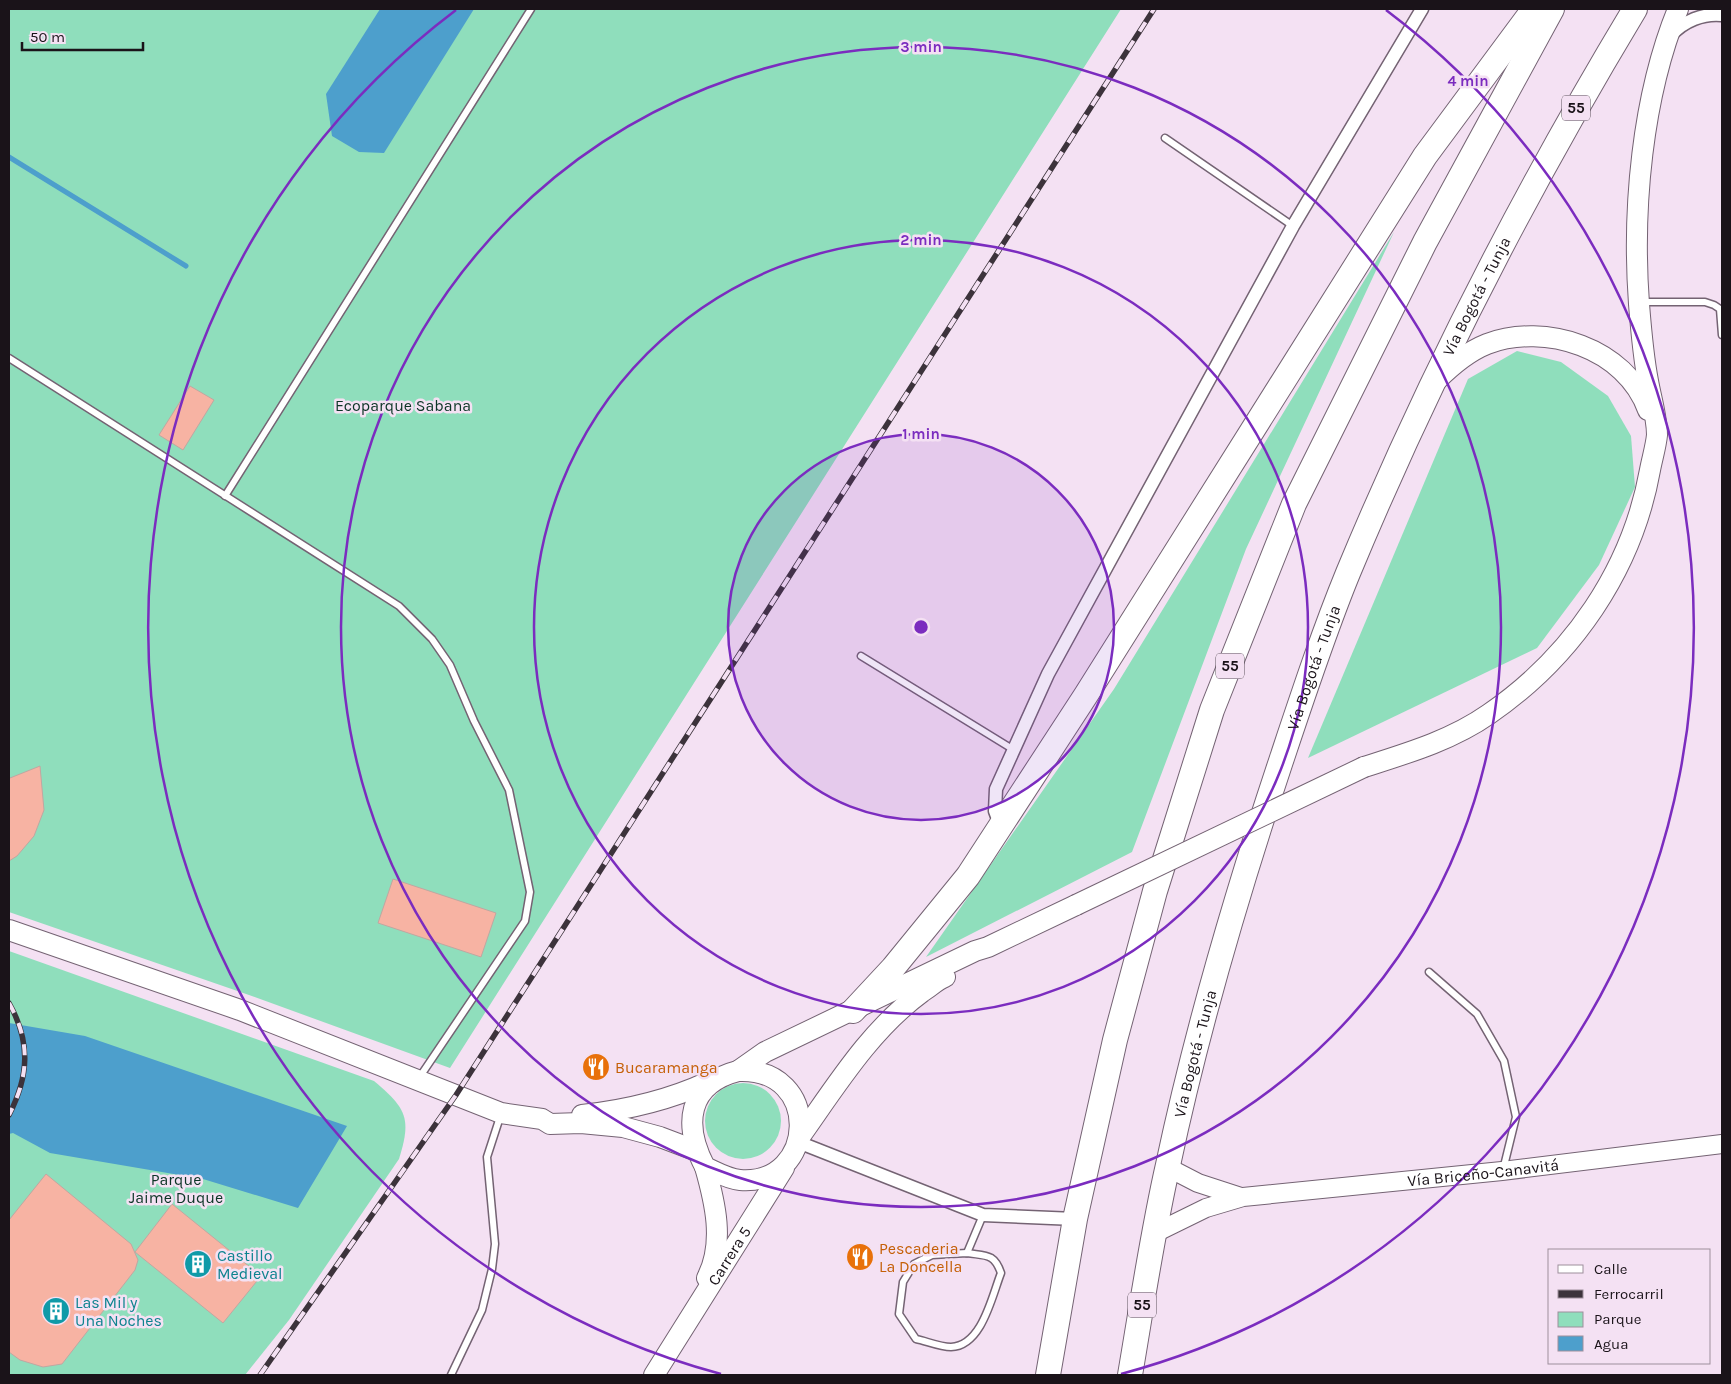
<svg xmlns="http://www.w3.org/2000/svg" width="1731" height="1384" viewBox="0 0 1731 1384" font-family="Karla,sans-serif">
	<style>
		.green { fill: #8fdebc }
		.water { fill: #4d9fcc }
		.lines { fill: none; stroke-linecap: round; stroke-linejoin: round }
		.stream { stroke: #4d9fcc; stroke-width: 5 }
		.building { fill: #f7b3a3; stroke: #c0a7a1 }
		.lane-casing { stroke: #746373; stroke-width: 9 }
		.street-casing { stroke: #746373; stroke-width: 15 }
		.secondary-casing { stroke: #746373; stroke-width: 20 }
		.primary-casing { stroke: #746373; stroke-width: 22 }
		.highway-casing { stroke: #746373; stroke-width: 26 }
		.lane { stroke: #fff; stroke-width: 6 }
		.street { stroke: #fff; stroke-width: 12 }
		.secondary { stroke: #fff; stroke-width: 18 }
		.primary { stroke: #fff; stroke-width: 20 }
		.highway { stroke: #fff; stroke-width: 24 }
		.rail-casing { stroke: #3c333b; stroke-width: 5.5 }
		.rail { stroke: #f4e1f3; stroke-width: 4; stroke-dasharray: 11; stroke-linecap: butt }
		.primary-bridge-casing { stroke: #746373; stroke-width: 22; stroke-linecap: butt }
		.primary-bridge { stroke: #fff; stroke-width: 20 }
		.ring { fill: none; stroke: #7b2cbf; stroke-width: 2.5 }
		.labels { text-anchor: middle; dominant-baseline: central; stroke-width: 5; stroke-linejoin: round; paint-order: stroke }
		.shield { fill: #f4e1f3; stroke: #5b515a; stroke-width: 1 }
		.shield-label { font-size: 15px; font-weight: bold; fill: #1a1319 }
		.street-label { font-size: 16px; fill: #1a1319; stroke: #f4e1f3 }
		.park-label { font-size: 16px; fill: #0c3526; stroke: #f4e1f3 }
		.food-label { font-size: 16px; fill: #c56008; stroke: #f4e1f3; text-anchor: start }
		.culture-label { font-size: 16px; fill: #0d838f; stroke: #f4e1f3; text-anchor: start }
		.centre { fill: #7b2cbf; stroke: #f4e1f3; stroke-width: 2.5 }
		.ring-label { font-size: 15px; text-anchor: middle; font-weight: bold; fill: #7b2cbf; stroke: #f4e1f3; stroke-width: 5; stroke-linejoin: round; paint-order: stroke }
	</style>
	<rect width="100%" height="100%" fill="#f4e1f3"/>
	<g class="green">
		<polygon points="9,9 1121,9 450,1068 249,995 9,912"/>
		<polygon points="1394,232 1246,549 1132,852 926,957 1114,689"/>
		<polygon points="1517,351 1561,362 1608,396 1631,436 1635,487 1599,565 1537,648 1308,758 1468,379"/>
		<path d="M 9,951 L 374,1081 C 406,1108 412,1118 399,1159 L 289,1320 L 245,1375 L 9,1375 Z"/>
		<circle cx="743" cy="1121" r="38"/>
	</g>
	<g class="water">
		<polygon points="380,9 474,9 384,153 359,152 332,136 326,94"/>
		<polygon points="9,1023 85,1036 347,1126 298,1208 203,1179 50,1153 13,1133 9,1134"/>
	</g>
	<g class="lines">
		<polyline class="stream" points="9,157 186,266"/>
	</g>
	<g class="building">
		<polygon points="190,386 214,400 183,450 159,435"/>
		<polygon points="40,766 44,810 34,836 17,856 9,861 9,776 10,778"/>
		<polygon points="393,879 496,913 481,957 378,923"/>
		<polygon points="46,1174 131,1244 138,1260 135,1270 62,1364 43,1367 20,1360 9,1352 9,1220"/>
		<polygon points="172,1204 261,1276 223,1323 135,1252"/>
	</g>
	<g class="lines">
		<g class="lane-casing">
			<g id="lane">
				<polyline points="1165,138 1293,226"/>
				<polyline points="1640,302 1705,302 1714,305 1720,309 1722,335"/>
				<polyline points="9,358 399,606 432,639 450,665 474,721 509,790 530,892 525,921 419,1078"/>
				<polyline points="225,496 531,9"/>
				<polyline points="861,656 1014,750"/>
				<polyline points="1429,972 1477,1014 1504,1061 1516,1117 1503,1170"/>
				<path d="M 967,1253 C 986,1256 994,1253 1001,1273 C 992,1296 982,1346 951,1347 C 940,1347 926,1341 916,1339 L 899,1314 L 903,1282 L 914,1264 L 932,1255 Z"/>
				<polyline points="967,1253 983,1215"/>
				<polyline points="451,1375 482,1310 492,1269 495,1244 487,1157 501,1114"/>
			</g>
		</g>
		<g class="street-casing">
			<g id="street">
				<path d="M 1671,35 C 1684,21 1703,13 1722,15"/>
				<polyline points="1001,827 995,811 996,789 1048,674 1293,226 1422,9"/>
				<polyline points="798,1142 983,1215 1075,1219"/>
			</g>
		</g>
		<g class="secondary-casing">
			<g id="secondary">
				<polyline points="1167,1167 1198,1183 1241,1197"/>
				<path id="s1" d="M 1153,1234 L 1206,1208 L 1243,1197 L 1502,1171 L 1722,1144"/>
			</g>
		</g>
		<g class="primary-casing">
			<g id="primary">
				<path d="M 1437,380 C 1452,365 1467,352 1487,344 C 1545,322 1626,348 1648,410"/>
				<path d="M 1364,767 C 1408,753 1452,740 1489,714 C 1572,657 1632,570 1650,470 C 1652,459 1656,446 1657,435 C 1657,417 1651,398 1648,381 C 1643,355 1641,329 1639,304 C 1632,209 1642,97 1678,9"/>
				<polyline points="9,930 240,1010 501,1113 542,1119 550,1124 581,1123 623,1127 660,1137 697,1151"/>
				<polyline points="738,1071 765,1052 975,951 988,947 1076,905"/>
				<path d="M 738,1071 C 823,1067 817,1186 740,1180 C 728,1179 716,1172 705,1167 C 683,1125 687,1084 738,1071 Z"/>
				<path d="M 582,1115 C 627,1110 667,1101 708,1082"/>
				<path d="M 799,1138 C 836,1086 870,1030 922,992 C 930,987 937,980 945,977"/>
				<path d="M 705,1167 C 715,1202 725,1243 707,1278"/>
				<path id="s2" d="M 654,1375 L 784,1168"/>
			</g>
		</g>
		<g class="highway-casing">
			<g id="highway">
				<polyline points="853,1011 893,968 968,876 1086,695 1425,156 1534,9"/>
				<polyline points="1048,1375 1075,1219 1115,1040 1155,891 1212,710 1294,504 1425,242 1552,9"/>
				<path id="s3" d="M 1130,1375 C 1142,1305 1152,1235 1168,1165 C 1197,1028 1237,893 1281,761 C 1302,698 1323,634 1348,573 C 1429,378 1526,190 1635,9"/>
			</g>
		</g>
		<use href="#lane" class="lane"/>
		<use href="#street" class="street"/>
		<use href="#secondary" class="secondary"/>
		<use href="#primary" class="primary"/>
		<use href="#highway" class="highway"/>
		<g class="rail-casing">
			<g id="rail">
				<path d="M 9,1003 C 31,1042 29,1076 9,1115"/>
				<polyline points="260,1375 456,1095 1154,9"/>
			</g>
		</g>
		<use href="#rail" class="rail"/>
		<g class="primary-bridge-casing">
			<polyline id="primary-bridge" points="1076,905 1364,767"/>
		</g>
		<use href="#primary-bridge" class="primary-bridge"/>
	</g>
	<circle cx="921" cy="627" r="193" fill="#7b2cbf" fill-opacity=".12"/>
	<g class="ring">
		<circle cx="921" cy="627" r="193"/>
		<circle cx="921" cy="627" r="387"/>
		<circle cx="921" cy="627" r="580"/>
		<path d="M721 1374A773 773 0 0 1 456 10M1386 10A773 773 0 0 1 1121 1374"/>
	</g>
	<defs>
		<g id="restaurant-disc" transform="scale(1.4375)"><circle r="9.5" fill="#e8710a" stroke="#f4e1f3"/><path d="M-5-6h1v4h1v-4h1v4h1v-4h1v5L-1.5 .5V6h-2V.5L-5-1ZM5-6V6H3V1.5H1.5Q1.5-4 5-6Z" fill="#fff"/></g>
		<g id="building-disc" transform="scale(1.4375)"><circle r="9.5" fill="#0f9aa8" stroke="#f4e1f3"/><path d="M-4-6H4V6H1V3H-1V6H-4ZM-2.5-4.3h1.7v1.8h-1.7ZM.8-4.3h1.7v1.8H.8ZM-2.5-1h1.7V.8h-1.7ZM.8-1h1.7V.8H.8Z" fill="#fff"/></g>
	</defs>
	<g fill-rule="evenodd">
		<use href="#restaurant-disc" x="596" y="1067"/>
		<use href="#restaurant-disc" x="860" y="1257"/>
		<use href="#building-disc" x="198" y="1264"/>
		<use href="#building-disc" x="56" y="1311"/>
	</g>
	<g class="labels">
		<g class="shield">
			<rect x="1562" y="95.5" width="28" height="25" rx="4"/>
			<rect x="1216" y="653.5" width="28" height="25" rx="4"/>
			<rect x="1128" y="1292.5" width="28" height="25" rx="4"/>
		</g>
		<g class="shield-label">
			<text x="1576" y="108">55</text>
			<text x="1230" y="666">55</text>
			<text x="1142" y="1305">55</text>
		</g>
		<g class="street-label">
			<text stroke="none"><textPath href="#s3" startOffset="1138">Vía Bogotá - Tunja</textPath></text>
			<text stroke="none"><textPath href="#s3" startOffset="732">Vía Bogotá - Tunja</textPath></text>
			<text stroke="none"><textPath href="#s3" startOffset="328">Vía Bogotá - Tunja</textPath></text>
			<text stroke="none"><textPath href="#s1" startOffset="339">Vía Briceño-Canavitá</textPath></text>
			<text stroke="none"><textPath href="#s2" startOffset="141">Carrera 5</textPath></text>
		</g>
		<g class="park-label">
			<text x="403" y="405">Ecoparque Sabana</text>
			<text x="176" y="1179">Parque<tspan x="176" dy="18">Jaime Duque</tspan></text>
		</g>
		<g class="food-label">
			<text x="615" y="1067">Bucaramanga</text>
			<text x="879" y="1248">Pescaderia<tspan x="879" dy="18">La Doncella</tspan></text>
		</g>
		<g class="culture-label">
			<text x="217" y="1255">Castillo<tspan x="217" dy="18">Medieval</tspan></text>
			<text x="75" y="1302">Las Mil y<tspan x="75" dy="18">Una Noches</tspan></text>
		</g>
	</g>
	<circle cx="921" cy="627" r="8" class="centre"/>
	<g class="ring-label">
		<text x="921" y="52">3 min</text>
		<text x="1468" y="86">4 min</text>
		<text x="921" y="245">2 min</text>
		<text x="921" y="439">1 min</text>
	</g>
	<rect width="1731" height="1384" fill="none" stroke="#1a1319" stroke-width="20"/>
	<rect x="1548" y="1249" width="162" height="115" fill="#f4e1f3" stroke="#9d8f9c"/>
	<rect x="1558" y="1265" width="25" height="8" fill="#ffffff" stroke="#9d8f9c"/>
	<text x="1594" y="1274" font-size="15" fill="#1a1319">Calle</text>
	<rect x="1558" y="1290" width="25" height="8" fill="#3c333b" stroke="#9d8f9c"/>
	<text x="1594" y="1299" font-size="15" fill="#1a1319">Ferrocarril</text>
	<rect x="1558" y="1312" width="25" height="15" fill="#8fdebc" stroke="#9d8f9c"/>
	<text x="1594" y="1324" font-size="15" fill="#1a1319">Parque</text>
	<rect x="1558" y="1336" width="25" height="15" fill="#4d9fcc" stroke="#9d8f9c"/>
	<text x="1594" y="1349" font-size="15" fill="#1a1319">Agua</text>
	<path d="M22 42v8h121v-8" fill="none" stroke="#1a1319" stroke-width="2.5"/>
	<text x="30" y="42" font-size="15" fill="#1a1319" stroke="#f4e1f3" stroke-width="4" paint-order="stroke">50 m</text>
</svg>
